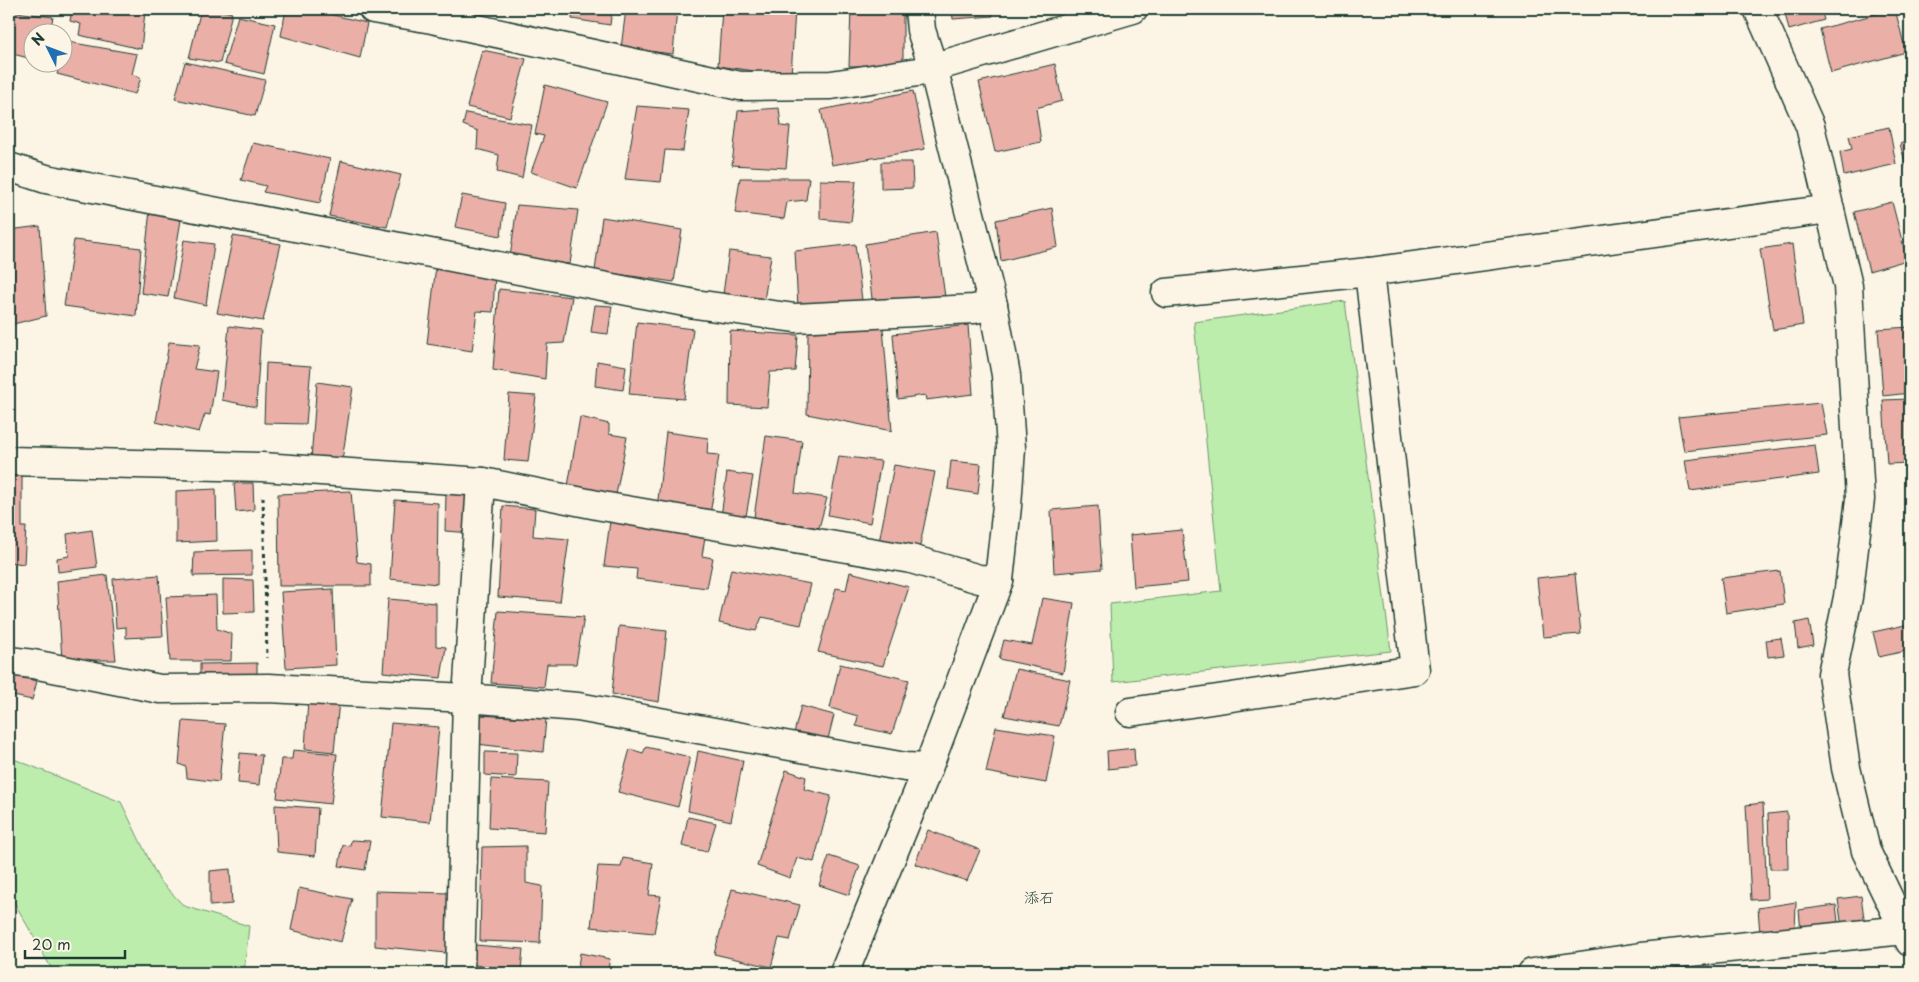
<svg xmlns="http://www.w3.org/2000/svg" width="1919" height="982" viewBox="0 0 1919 982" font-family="'Playpen Sans','Klee One',sans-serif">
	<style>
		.green { fill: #bdedac; stroke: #6e9570 }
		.building { fill: #eaafa7; stroke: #1f3d34 }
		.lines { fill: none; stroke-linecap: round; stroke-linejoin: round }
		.minor-casing { stroke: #1f3d34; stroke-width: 31 }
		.tertiary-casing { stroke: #1f3d34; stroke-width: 31 }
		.path { stroke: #1f3d34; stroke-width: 3; stroke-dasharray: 4 4; stroke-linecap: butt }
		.minor { stroke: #fcf5e5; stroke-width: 28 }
		.tertiary { stroke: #fcf5e5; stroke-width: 28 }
		.labels { text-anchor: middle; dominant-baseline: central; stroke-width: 5; stroke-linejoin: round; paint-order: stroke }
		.quarter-label { font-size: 15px; fill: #1f3d34; stroke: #fcf5e5 }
	</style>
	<rect width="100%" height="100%" fill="#fcf5e5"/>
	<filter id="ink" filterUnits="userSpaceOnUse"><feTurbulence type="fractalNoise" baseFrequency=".02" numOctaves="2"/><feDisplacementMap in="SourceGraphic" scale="10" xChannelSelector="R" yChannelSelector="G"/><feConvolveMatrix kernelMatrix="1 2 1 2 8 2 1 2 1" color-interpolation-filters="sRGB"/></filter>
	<g filter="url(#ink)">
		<g class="green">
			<polygon points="1345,301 1391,651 1113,682 1110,604 1221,591 1194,322"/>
			<polygon points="9,757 121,802 159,880 184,906 249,926 244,973 54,973 9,893"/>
		</g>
		<g class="building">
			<polygon points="72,9 132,9 145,12 141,49 79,35 81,24 70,21"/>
			<polygon points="201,9 216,9 232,13 220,63 189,58"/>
			<polygon points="286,9 308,9 367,23 360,58 281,36"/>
			<polygon points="528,9 551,9 550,14"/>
			<polygon points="573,9 612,9 610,25 572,19"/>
			<polygon points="626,9 677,9 673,54 621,48"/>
			<polygon points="722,9 795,9 791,76 718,66"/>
			<polygon points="851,9 903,9 903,66 849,66"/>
			<polygon points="952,9 992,9 993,16 953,19"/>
			<polygon points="1784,9 1821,9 1824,20 1789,30"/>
			<polygon points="1895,9 1906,52 1831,73 1820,29"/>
			<polygon points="1903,9 1910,9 1910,30"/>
			<polygon points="9,11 53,17 50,32 32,32 32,59 9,53"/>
			<polygon points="238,16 275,24 264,74 224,64"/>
			<polygon points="68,42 137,54 132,74 141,78 135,94 57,74 61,62 62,62"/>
			<polygon points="482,50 526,59 510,117 467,107"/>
			<polygon points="185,62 265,80 255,116 175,99"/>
			<polygon points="1055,64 1062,101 1036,108 1041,142 995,152 979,82"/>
			<polygon points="545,85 607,102 577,188 531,172 544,136 535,134"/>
			<polygon points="913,91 925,149 832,165 821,110"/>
			<polygon points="637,106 689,110 683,151 665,150 661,182 625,179"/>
			<polygon points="779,108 781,126 790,127 786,168 732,165 738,111"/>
			<polygon points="466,113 532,125 522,178 497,172 499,155 477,149 478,131 463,125"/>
			<polygon points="1889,127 1896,164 1844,176 1840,152 1852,149 1849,136"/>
			<polygon points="1910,140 1910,178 1900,144"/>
			<polygon points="253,143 330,159 320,203 263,192 266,186 241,180"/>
			<polygon points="341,161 401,175 387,227 329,216"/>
			<polygon points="881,162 912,162 913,188 881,189"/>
			<polygon points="740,178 809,178 806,200 787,202 784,219 735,213"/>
			<polygon points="820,180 856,181 851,222 820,219"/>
			<polygon points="462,195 505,203 501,236 455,227"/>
			<polygon points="1892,202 1907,260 1869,271 1854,212"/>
			<polygon points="517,205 578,210 570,264 510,258"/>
			<polygon points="1052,208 1058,247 1001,261 996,220"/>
			<polygon points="150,210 182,214 168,297 141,293"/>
			<polygon points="602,217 682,230 674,282 595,271"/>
			<polygon points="40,226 46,316 9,325 9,230"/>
			<polygon points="936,232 945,297 873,306 865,244"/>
			<polygon points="233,236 281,244 263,321 217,313"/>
			<polygon points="74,240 141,248 136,316 64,306"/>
			<polygon points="184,240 214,244 206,305 174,298"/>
			<polygon points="855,244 862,300 798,308 795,251"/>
			<polygon points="1792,244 1803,325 1773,330 1760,249"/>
			<polygon points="729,251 771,256 764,301 723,294"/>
			<polygon points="436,265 495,274 493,312 477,311 472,351 427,344"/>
			<polygon points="499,289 572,297 564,343 547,344 545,379 493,370"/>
			<polygon points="595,305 612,306 608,334 591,332"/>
			<polygon points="637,322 693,329 684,399 629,394"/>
			<polygon points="968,325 973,394 926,400 925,395 898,399 893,334"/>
			<polygon points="229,326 261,330 256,407 222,400"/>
			<polygon points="1910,327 1910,393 1883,396 1878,329"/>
			<polygon points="883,328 892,431 807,414 808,332"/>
			<polygon points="730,331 798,335 795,371 770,372 767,407 729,405"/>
			<polygon points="169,342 200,345 194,369 217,372 210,415 205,414 199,432 156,422"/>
			<polygon points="597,361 626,366 623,390 595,386"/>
			<polygon points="266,363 311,366 306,424 264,423"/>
			<polygon points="317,382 353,387 342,461 311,459"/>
			<polygon points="509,394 536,396 528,462 504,460"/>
			<polygon points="1910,399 1910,463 1887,464 1883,400"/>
			<polygon points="1821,403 1827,435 1684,451 1678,417"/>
			<polygon points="580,417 609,424 609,434 627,437 616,495 568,486"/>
			<polygon points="666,432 708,438 707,454 719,455 710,515 657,508"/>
			<polygon points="766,436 802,441 795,493 827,498 819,528 754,517"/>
			<polygon points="1815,445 1819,474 1690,491 1685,460"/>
			<polygon points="839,456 881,461 870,523 828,515"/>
			<polygon points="951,461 981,464 978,494 948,489"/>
			<polygon points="894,465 935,472 919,550 879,542"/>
			<polygon points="727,472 753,476 745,522 721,517"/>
			<polygon points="9,476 22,476 22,527 26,527 24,564 9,562"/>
			<polygon points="234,483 253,483 254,510 236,512"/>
			<polygon points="216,489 217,541 176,543 176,491"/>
			<polygon points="351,491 357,562 371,564 371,586 279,586 278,494"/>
			<polygon points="446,494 475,496 473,533 445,531"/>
			<polygon points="395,500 438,503 437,584 390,579"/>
			<polygon points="503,506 535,509 533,536 569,539 560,602 498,597"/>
			<polygon points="1098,506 1102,569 1054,573 1051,510"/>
			<polygon points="610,521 706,530 702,556 713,558 707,588 636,579 637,569 604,566"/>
			<polygon points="92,530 97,567 58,572 57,558 69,556 67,534"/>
			<polygon points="1182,530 1188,582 1134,587 1130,535"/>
			<polygon points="252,550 252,575 193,576 194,552"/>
			<polygon points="731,569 811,584 801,625 762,617 756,631 719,623"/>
			<polygon points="1780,571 1784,604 1726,613 1721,578"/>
			<polygon points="850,572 909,587 883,666 818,652 836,588 846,590"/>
			<polygon points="1575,574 1581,634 1543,637 1537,578"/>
			<polygon points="107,575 116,660 62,660 57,581"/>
			<polygon points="159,575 163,636 126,638 126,627 116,628 113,579"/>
			<polygon points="223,579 253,580 254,612 223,613"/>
			<polygon points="333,589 336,665 286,668 281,592"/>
			<polygon points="216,595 217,629 232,634 231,661 170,661 166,597"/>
			<polygon points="1042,598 1074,603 1063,673 999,659 1004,640 1032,645"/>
			<polygon points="388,599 436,603 436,646 446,647 441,678 383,672"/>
			<polygon points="498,611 584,617 576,664 547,664 544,687 491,683"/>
			<polygon points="1809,620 1813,645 1798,648 1795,623"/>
			<polygon points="1910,624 1910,650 1879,657 1873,632"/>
			<polygon points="619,626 667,631 659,702 612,694"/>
			<polygon points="1781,638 1784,655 1768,657 1766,640"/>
			<polygon points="257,663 257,683 200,683 200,664"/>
			<polygon points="840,664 909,680 892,734 856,726 858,716 830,708"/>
			<polygon points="1016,669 1070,680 1059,726 1004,716"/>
			<polygon points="9,675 37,681 32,700 9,695"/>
			<polygon points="308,699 339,701 334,752 305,749"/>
			<polygon points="801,706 834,715 827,743 793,737"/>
			<polygon points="479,715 546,719 543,752 477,744"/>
			<polygon points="183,721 225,724 219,782 187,778 186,767 179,764"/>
			<polygon points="391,723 439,727 430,822 382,817"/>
			<polygon points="996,727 1055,736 1046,783 986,772"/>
			<polygon points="646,747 690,757 678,807 618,792 630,749 643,753"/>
			<polygon points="1134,748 1135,766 1108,769 1107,751"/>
			<polygon points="293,750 337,754 331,804 277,798 281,759 292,759"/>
			<polygon points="698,751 743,761 731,821 688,811"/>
			<polygon points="485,752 517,753 516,777 485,775"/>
			<polygon points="240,753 262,755 259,785 238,783"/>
			<polygon points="786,770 806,777 804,789 831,796 814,862 797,858 790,878 757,866"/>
			<polygon points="491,779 548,782 545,832 489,828"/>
			<polygon points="1763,803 1767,899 1751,900 1746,805"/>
			<polygon points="275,805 318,808 315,856 277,852"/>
			<polygon points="1787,812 1788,869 1770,869 1768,814"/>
			<polygon points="688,817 716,823 707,852 682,846"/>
			<polygon points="928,830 980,850 967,881 915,864"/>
			<polygon points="351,840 370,841 365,870 339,866 343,845 350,846"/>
			<polygon points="526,846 526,883 542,886 540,943 480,941 482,847"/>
			<polygon points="829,856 860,866 849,895 819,885"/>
			<polygon points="623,858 653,863 649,895 661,896 654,933 591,927 598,866 621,867"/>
			<polygon points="230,869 232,904 210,906 210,871"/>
			<polygon points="299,888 352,899 341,942 291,930"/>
			<polygon points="732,889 800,905 790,940 779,938 771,967 714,954"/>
			<polygon points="375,891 450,893 446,953 375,946"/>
			<polygon points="1861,896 1865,925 1842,928 1838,899"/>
			<polygon points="1796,902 1795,932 1760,934 1758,908"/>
			<polygon points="1836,905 1839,930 1801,932 1799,910"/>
			<polygon points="475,945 523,949 521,970 474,965"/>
			<polygon points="580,953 610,959 607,973 577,973"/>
			<rect x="274" y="970" width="51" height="3"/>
		</g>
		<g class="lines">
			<g class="minor-casing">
				<g id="minor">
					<polyline points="373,9 432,19 740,86 831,85 918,72 1133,9"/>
					<polyline points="9,167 46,179 695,304 795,318 974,309 993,305"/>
					<polyline points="9,461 262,467 483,482 602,506 911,559 979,579 999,580"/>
					<polyline points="9,661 33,664 160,689 268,688 467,698 578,707 905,767 928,768"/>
					<polyline points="460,973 467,698 480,498 483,482"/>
				</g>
			</g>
			<g class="tertiary-casing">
				<g id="tertiary">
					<polyline points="1758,9 1810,126 1848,286 1860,499 1848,597 1832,674 1846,768 1866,851 1910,942"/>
					<polyline points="1166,293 1369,272 1830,209"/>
					<polyline points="1130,712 1415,670 1369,272"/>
					<polyline points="844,973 928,768 999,580 1007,506 1011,448 1006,375 993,305 933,67 921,30 919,9"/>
					<polyline points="1532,973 1641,957 1904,930"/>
				</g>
			</g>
			<polyline class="path" points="263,497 267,658"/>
			<use href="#minor" class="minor"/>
			<use href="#tertiary" class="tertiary"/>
		</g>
	</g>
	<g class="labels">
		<g class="quarter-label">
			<text x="1039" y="896">添石</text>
		</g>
	</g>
	<rect width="1919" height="982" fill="none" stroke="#fcf5e5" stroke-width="30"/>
	<rect x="15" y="15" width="1889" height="952" fill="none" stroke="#1f3d34" stroke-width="2" filter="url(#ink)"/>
	<g transform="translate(48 48) rotate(312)"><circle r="24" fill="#fcf5e5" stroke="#a4ab9e"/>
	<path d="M0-4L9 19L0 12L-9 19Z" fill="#1f6fb2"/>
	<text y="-8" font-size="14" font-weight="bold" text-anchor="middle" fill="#1f3d34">N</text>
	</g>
	<path d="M25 950v8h100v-8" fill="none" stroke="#1f3d34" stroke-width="2.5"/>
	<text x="32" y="950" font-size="15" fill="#1f3d34" stroke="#fcf5e5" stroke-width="4" paint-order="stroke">20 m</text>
</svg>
